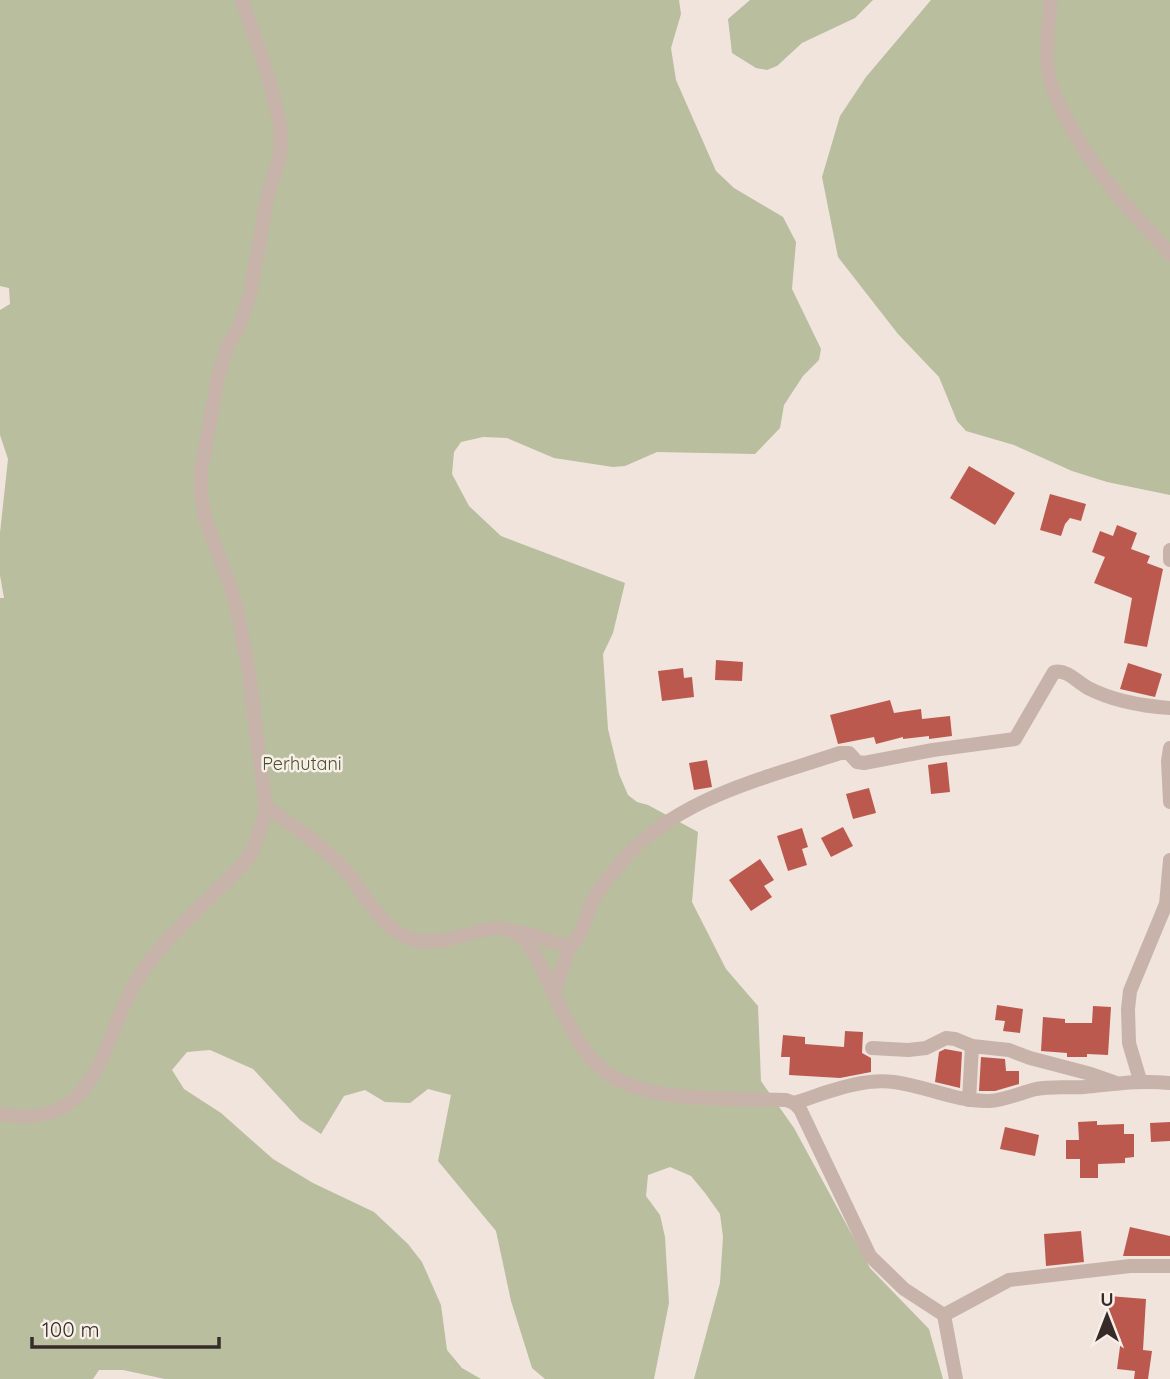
<svg xmlns="http://www.w3.org/2000/svg" width="1170" height="1379" viewBox="0 0 1170 1379" font-family="Quicksand,sans-serif">
	<style>
		.green { fill: #b8be9e }
		.building { fill: #bc594f }
		.lines { fill: none; stroke-linecap: round; stroke-linejoin: round }
		.minor { stroke: #c8b3aa; stroke-width: 14 }
		.labels { text-anchor: middle; dominant-baseline: central; stroke-width: 5; stroke-linejoin: round; paint-order: stroke }
		.park-label { font-size: 18px; fill: #4a522f; stroke: #f8efe9 }
	</style>
	<rect width="100%" height="100%" fill="#f0e4dd"/>
	<g class="green">
		<polygon points="0,0 679,0 681,14 671,48 676,80 716,171 734,188 783,217 796,242 792,289 821,349 819,360 803,376 784,405 780,428 755,454 657,452 625,466 613,467 554,458 507,438 483,437 461,442 454,452 452,474 469,506 501,536 625,583 613,633 603,654 608,729 619,774 628,795 637,802 648,805 698,832 692,902 726,969 758,1006 761,1081 794,1128 870,1268 929,1329 943,1379 694,1379 720,1283 723,1237 720,1214 705,1193 691,1176 670,1167 648,1175 646,1196 660,1215 665,1237 669,1303 654,1379 545,1379 532,1368 511,1301 496,1231 438,1161 451,1095 428,1089 410,1103 385,1102 365,1090 344,1096 321,1134 300,1120 253,1069 210,1050 187,1052 172,1070 184,1089 221,1113 273,1159 313,1183 374,1212 408,1244 422,1262 441,1305 447,1350 462,1368 481,1379 165,1379 123,1370 99,1370 93,1379 0,1379 0,598 4,598 0,575 0,533 8,459 0,435 0,310 10,304 9,288 0,286"/>
		<polygon points="750,0 873,0 855,18 802,43 777,66 767,70 756,68 732,53 728,19"/>
		<polygon points="931,0 1170,0 1170,495 1107,482 1072,471 1014,445 966,431 957,421 939,377 898,334 838,257 822,177 840,116 866,77"/>
	</g>
	<g class="building">
		<polygon points="969,466 1015,493 995,525 950,498"/>
		<polygon points="1050,494 1086,504 1081,521 1070,518 1065,524 1061,536 1040,530"/>
		<polygon points="1117,525 1137,533 1131,549 1150,556 1147,563 1163,569 1147,647 1124,643 1132,598 1094,583 1105,557 1092,552 1100,531 1113,536"/>
		<polygon points="716,660 743,662 742,681 715,680"/>
		<polygon points="1128,663 1162,674 1155,697 1120,689"/>
		<polygon points="683,668 684,678 692,677 694,697 662,701 658,671"/>
		<polygon points="890,700 894,713 921,709 922,719 950,716 952,736 929,739 929,736 903,739 903,737 876,744 874,737 838,744 830,715"/>
		<polygon points="707,760 712,787 694,790 689,763"/>
		<polygon points="947,762 950,792 931,794 928,765"/>
		<polygon points="869,788 876,813 853,819 846,794"/>
		<polygon points="843,827 853,846 831,857 821,838"/>
		<polygon points="802,828 808,847 802,849 807,865 788,871 777,836"/>
		<polygon points="760,859 774,880 764,886 772,897 751,911 729,880"/>
		<polygon points="997,1005 1023,1009 1020,1033 1003,1031 1005,1021 995,1020"/>
		<polygon points="1093,1006 1111,1007 1108,1055 1087,1054 1087,1057 1067,1057 1067,1053 1041,1051 1043,1017 1065,1019 1065,1023 1092,1023"/>
		<polygon points="845,1031 863,1032 862,1053 871,1058 871,1072 840,1078 789,1075 790,1057 781,1057 783,1035 805,1037 805,1044 844,1047"/>
		<polygon points="945,1049 962,1052 960,1088 935,1082 939,1052"/>
		<polygon points="981,1057 1005,1059 1006,1071 1019,1071 1019,1084 995,1091 979,1091"/>
		<polygon points="1097,1121 1097,1125 1124,1124 1124,1134 1134,1134 1134,1157 1125,1158 1125,1163 1098,1164 1098,1178 1080,1178 1080,1159 1066,1159 1066,1140 1079,1140 1078,1122"/>
		<polygon points="1170,1122 1170,1141 1151,1142 1150,1123"/>
		<polygon points="1005,1127 1039,1135 1035,1156 1000,1149"/>
		<polygon points="1130,1227 1170,1236 1170,1256 1123,1256"/>
		<polygon points="1081,1231 1084,1262 1046,1266 1044,1234"/>
		<polygon points="1109,1296 1146,1299 1143,1350 1152,1351 1148,1379 1134,1379 1135,1371 1117,1369 1121,1339 1106,1337"/>
	</g>
	<g class="lines">
		<g class="minor">
			<path d="M 1051,0 C 1048,25 1045,51 1049,76 C 1052,90 1059,104 1065,116 C 1091,169 1130,210 1170,254"/>
			<polyline points="1170,550 1170,560"/>
			<polyline points="1170,748 1168,761 1170,802"/>
			<path d="M 266,807 C 294,826 323,846 346,871 C 368,896 384,938 423,941 C 448,944 472,930 497,928 C 509,929 518,932 526,941 C 534,950 539,962 544,973 C 559,1004 579,1054 607,1073 C 649,1104 735,1098 786,1100 L 794,1103 L 800,1109 L 870,1256 L 904,1289 L 944,1315 L 956,1379"/>
			<path d="M 516,932 C 536,932 554,948 573,944 C 584,932 586,914 593,900 C 601,886 612,873 622,861 C 678,797 763,779 840,753 L 849,753 L 857,762 L 864,763 L 933,750 L 1015,739 L 1054,672 C 1067,669 1077,682 1088,688 C 1113,701 1142,706 1170,708"/>
			<polyline points="554,993 570,945"/>
			<polyline points="872,1048 908,1050 926,1048 946,1038 955,1039 972,1046"/>
			<polyline points="1140,1080 1129,1043 1128,1009 1130,991 1166,904 1170,860"/>
			<polyline points="969,1100 972,1046 1009,1050 1030,1058 1091,1074 1114,1082"/>
			<path d="M 794,1103 C 826,1093 860,1078 894,1082 C 926,1086 956,1102 989,1101 C 1005,1100 1020,1093 1036,1089 C 1052,1086 1068,1088 1084,1087 C 1116,1084 1137,1080 1170,1083"/>
			<path d="M 0,1114 C 27,1119 54,1118 75,1098 C 108,1067 113,1018 137,980 C 157,948 184,923 211,896 C 224,883 241,869 251,853 C 258,839 262,823 266,807 L 248,667 L 240,625 L 234,597 L 205,518 L 201,494 L 201,472 L 218,377 L 228,345 L 238,329 L 250,295 L 268,194 L 278,164 L 281,144 L 280,124 L 268,75 L 242,0"/>
			<polyline points="944,1315 1009,1280 1130,1266 1170,1266"/>
		</g>
	</g>
	<g class="labels">
		<g class="park-label">
			<text x="302" y="763">Perhutani</text>
		</g>
	</g>
	<g transform="translate(1107 1316)" stroke="#f8efe9" stroke-width="5" paint-order="stroke">
	<path d="M0-5L12 26L0 18L-12 26Z" fill="#362b29"/>
	<text y="-10" font-size="19" font-weight="bold" text-anchor="middle" fill="#362b29">U</text>
	</g>
	<path d="M32 1337v10h187v-10" fill="none" stroke="#362b29" stroke-width="3.5"/>
	<text x="42" y="1337" font-size="21" fill="#362b29" stroke="#f8efe9" stroke-width="5" paint-order="stroke">100 m</text>
</svg>
